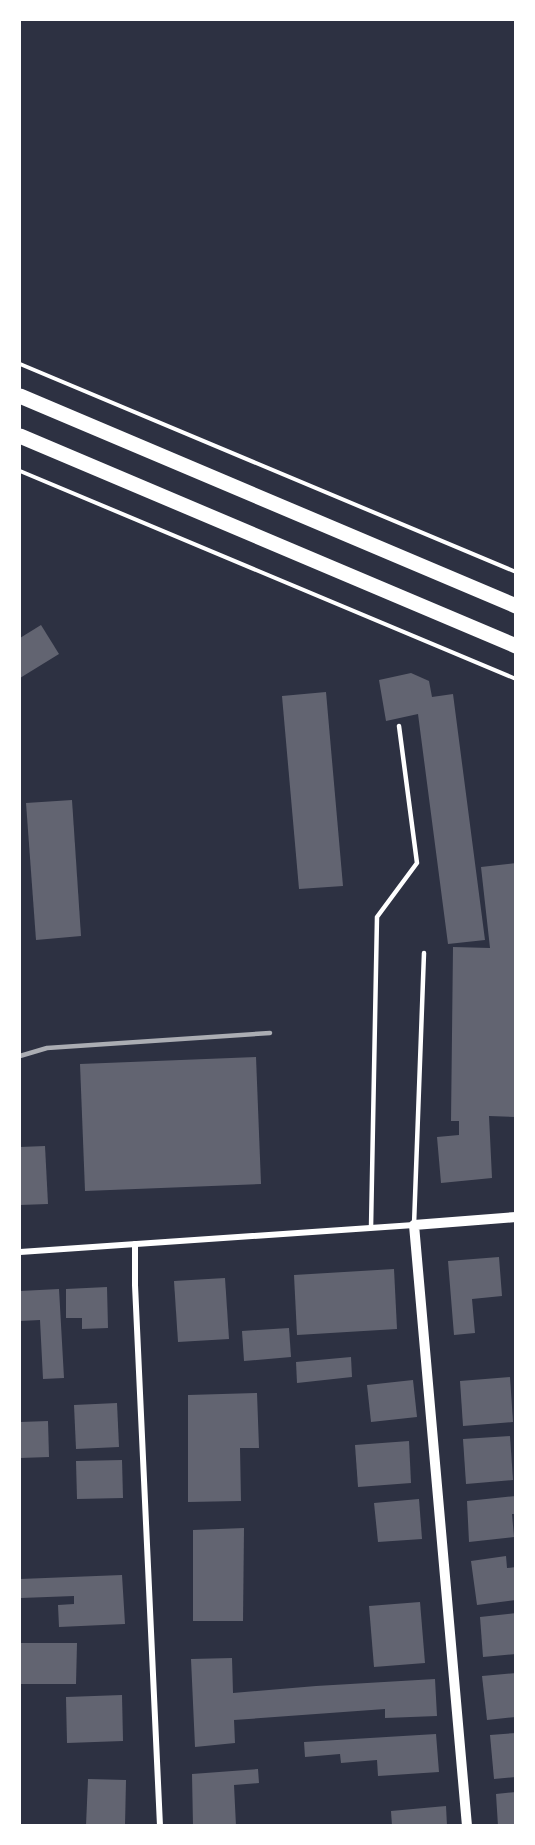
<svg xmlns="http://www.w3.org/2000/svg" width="535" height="1845" viewBox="0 0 535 1845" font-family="'Alegreya Sans',sans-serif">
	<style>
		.building { fill: #626471 }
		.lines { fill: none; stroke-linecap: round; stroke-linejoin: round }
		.path { stroke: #fff; stroke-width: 4 }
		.service { stroke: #fff; stroke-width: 4.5 }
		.minor { stroke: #fff; stroke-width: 6 }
		.tertiary { stroke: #fff; stroke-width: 10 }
		.primary { stroke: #fff; stroke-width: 15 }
		.rail { stroke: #abadb3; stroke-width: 4.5 }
	</style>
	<rect width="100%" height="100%" fill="#2d3142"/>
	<g class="building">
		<polygon points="41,625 59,654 20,678 20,638"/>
		<polygon points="411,673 429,681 432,697 453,694 485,940 448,944 418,714 386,721 379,680"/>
		<polygon points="326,692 343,886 299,889 282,696"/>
		<polygon points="72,800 81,936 36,940 26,803"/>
		<polygon points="516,863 515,1117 489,1116 492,1178 441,1183 437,1137 459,1135 459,1121 451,1121 453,947 490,948 481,867"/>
		<polygon points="256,1057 261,1184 85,1191 80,1064"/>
		<polygon points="45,1146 48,1204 20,1205 20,1147"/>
		<polygon points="499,1257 502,1296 472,1299 475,1333 454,1335 448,1261"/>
		<polygon points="394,1269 397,1329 297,1335 294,1275"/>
		<polygon points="225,1278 229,1339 178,1342 174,1281"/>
		<polygon points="107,1287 108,1328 82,1329 82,1318 66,1318 66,1289"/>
		<polygon points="59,1289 64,1378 43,1379 40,1320 20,1321 20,1291"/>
		<polygon points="289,1328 291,1357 244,1361 242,1331"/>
		<polygon points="351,1357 352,1377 297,1383 296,1362"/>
		<polygon points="510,1377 513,1422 463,1426 460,1381"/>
		<polygon points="413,1380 417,1417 371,1422 367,1385"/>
		<polygon points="257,1393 259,1448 240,1448 241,1501 188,1502 188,1395"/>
		<polygon points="117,1403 119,1447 76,1449 74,1405"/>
		<polygon points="48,1421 49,1457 20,1458 20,1422"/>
		<polygon points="510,1436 513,1480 466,1484 463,1439"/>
		<polygon points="409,1441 411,1483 358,1487 355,1445"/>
		<polygon points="122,1460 123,1498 77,1499 76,1461"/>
		<polygon points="516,1496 516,1514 512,1514 514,1537 469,1542 467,1501"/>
		<polygon points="419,1499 422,1539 378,1542 374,1503"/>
		<polygon points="244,1528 243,1621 193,1621 193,1530"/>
		<polygon points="506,1556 507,1568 516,1567 516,1600 477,1605 471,1561"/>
		<polygon points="122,1575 125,1624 59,1627 58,1605 74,1604 74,1596 21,1598 20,1579"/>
		<polygon points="420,1602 425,1663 374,1667 369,1606"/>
		<polygon points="516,1613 516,1654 483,1657 480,1617"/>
		<polygon points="20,1643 77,1643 76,1684 20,1684"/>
		<polygon points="232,1658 233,1693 316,1686 435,1679 437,1716 385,1718 385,1709 234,1720 235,1743 195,1747 191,1659"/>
		<polygon points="516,1673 516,1717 487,1720 482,1676"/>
		<polygon points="122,1695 123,1741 67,1743 66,1697"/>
		<polygon points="516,1733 516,1777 494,1779 490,1735"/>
		<polygon points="436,1734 439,1772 378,1776 377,1760 341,1763 340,1754 305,1757 304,1742"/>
		<polygon points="258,1769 259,1783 234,1785 236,1826 193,1826 192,1774"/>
		<polygon points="88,1779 126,1780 125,1826 86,1826"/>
		<polygon points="516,1792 516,1826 498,1826 496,1794"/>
		<polygon points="446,1806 447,1826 392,1826 391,1811"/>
	</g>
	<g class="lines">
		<g class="path">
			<polyline points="20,364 516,572"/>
			<polyline points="20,471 516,679"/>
		</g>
		<g class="service">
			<polyline points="414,1225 424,953"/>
			<polyline points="371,1228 377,917 417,863 399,726"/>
		</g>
		<g class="minor">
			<polyline points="135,1244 135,1285 160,1826"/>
			<polyline points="20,1252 414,1225"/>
		</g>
		<polyline class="tertiary" points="467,1826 414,1225 516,1217"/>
		<g class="primary">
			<polyline points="20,396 516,606"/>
			<polyline points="20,436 516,646"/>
		</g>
		<polyline class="rail" points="20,1056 47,1048 270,1033"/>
	</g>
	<rect width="535" height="1845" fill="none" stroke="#ffffff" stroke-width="42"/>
</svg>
